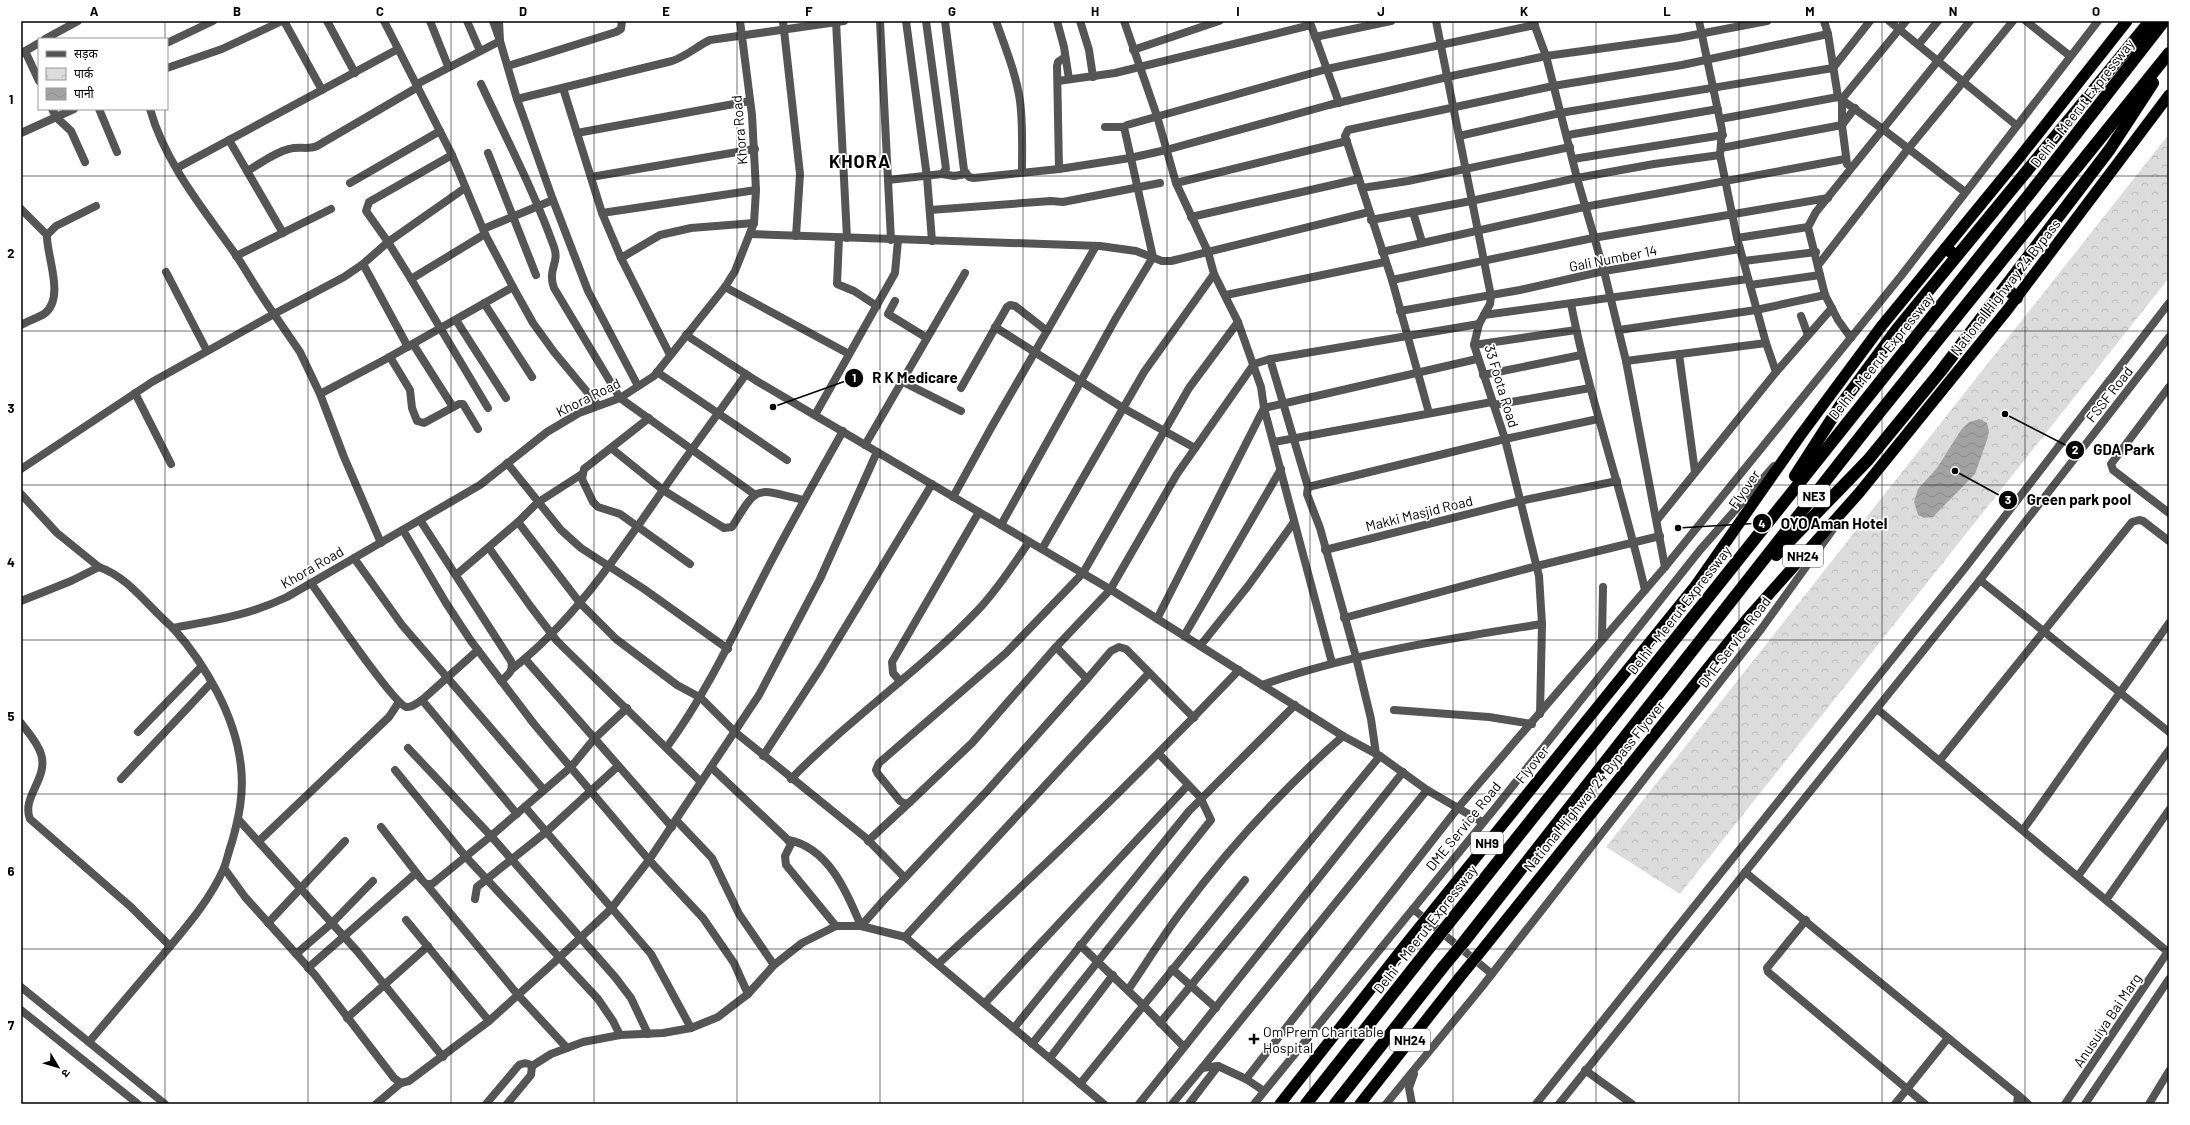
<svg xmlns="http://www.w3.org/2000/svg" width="2190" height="1125" viewBox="0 0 2190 1125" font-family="Barlow,'Noto Sans Devanagari',sans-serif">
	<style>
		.park { fill: url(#park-crowns) }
		.water { fill: url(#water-waves) }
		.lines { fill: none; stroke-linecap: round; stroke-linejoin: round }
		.trunk-casing { stroke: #dbdbdb; stroke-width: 12 }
		.motorway-casing { stroke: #dbdbdb; stroke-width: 13 }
		.minor { stroke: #555; stroke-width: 8 }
		.tertiary { stroke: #555; stroke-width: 8 }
		.trunk { stroke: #000; stroke-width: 11 }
		.motorway { stroke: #000; stroke-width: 12 }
		.trunk-bridge-casing { stroke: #dbdbdb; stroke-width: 12; stroke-linecap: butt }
		.motorway-bridge-casing { stroke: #dbdbdb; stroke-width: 13; stroke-linecap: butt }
		.trunk-bridge { stroke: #000; stroke-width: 11 }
		.motorway-bridge { stroke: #000; stroke-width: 12 }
		.grid { fill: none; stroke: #000; stroke-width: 1; stroke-opacity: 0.55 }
		.poi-dot { fill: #000; stroke: #fff; stroke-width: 1.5 }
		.labels { text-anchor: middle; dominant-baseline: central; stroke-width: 3.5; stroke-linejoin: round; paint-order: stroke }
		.shield { fill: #fff; stroke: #4c4c4c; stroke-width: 1 }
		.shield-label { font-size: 13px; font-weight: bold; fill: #000 }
		.street-label { font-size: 14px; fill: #000; stroke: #fff }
		.poi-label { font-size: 14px; fill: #000; stroke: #fff; text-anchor: start }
		.district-label { font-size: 18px; font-weight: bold; letter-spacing: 1px; fill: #000; stroke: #fff }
		.leader { fill: none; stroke: #000; stroke-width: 1.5 }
		.callout-dot { fill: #000; stroke: #fff; stroke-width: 1.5 }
		.mark-label { font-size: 12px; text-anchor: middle; font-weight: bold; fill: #fff }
		.callout-label { font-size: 15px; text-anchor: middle; font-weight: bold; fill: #000; stroke: #fff; stroke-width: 3.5; stroke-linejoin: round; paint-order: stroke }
		.neatline { fill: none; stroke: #000; stroke-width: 1.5 }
		.grid-label { font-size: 13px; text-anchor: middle; font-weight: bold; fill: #000 }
	</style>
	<defs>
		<pattern id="park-crowns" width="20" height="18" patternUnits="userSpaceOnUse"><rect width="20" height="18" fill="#dcdcdc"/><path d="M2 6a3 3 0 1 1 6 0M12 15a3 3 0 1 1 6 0" fill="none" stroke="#bbb"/></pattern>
		<pattern id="water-waves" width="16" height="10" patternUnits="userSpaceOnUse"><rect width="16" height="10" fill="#a3a3a3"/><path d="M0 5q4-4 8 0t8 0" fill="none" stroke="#8b8b8b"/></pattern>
	</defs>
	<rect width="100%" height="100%" fill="#fff"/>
	<polygon class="park" points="2169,134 2169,278 1680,894 1606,847"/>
	<polygon class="water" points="1980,419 1987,423 1989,431 1987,440 1975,474 1933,517 1924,518 1918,515 1914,502 1918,489 1937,468 1961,430 1969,422"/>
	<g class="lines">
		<g class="trunk-casing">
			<g id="trunk">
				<polyline points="1696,585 1800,436 1880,328 2019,158 2127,21"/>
				<polyline points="1478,955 1747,619 1859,493 2008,309 2169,95"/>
				<polyline points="1360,1104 1460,977"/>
			</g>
		</g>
		<g class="motorway-casing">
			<g id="motorway">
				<polyline points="1946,248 1956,256"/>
				<polyline points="2005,287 2017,298"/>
				<polyline points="1795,476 1840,406 1897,329 2150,21"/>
				<polyline points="1776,555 1868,460 1941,371 2110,149 2153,83"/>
				<polyline points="1445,928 2031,192 2164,21"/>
				<polyline points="1463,943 1867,428 2169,53"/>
				<polyline points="1306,1104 1426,952"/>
				<polyline points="1335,1104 1443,967"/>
			</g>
		</g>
		<g class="minor">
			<polyline points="284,21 322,90"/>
			<polyline points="327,21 355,73"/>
			<polyline points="384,21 452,155 485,234 513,287 533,323 554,352 598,405"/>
			<polyline points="430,21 448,66"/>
			<polyline points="467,21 480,51"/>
			<polyline points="499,21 500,41 517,99 553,200 588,291 638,386"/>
			<polyline points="783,21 800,174 796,236"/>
			<polyline points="836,21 847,238"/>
			<polyline points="880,21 891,240"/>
			<polyline points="906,21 927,177 932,241"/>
			<polyline points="945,21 964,170 969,177 974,178 1059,169 1130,158 1166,150 1329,105 1447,77 1546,56 1678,38 1767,21"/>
			<path d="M 996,21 C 1005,47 1016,73 1020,101 C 1023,124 1022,148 1022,172"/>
			<polyline points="1057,21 1064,47 1069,79"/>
			<polyline points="1080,21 1089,50 1093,77"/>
			<polyline points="1124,21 1157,116 1176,183"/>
			<polyline points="1436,21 1491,296 1490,304 1479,324 1474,345 1505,439 1539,576 1542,624 1540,714"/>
			<polyline points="1699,21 1722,130 1720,155 1737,238 1766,343 1776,372"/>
			<polyline points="1824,21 1828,34 1838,97"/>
			<polyline points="1889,21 2016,125"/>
			<polyline points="2026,21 2070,56"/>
			<polyline points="1315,37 1391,21"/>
			<polyline points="45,39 78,21"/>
			<polyline points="169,42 213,21"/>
			<polyline points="1919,44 1938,21"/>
			<polyline points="1133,50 1219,21"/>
			<polyline points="25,51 39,81"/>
			<polyline points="22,53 39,43"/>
			<polyline points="508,66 616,32 621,29 622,21"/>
			<polyline points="167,68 222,49 282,21"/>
			<polyline points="1058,81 1115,73 1311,25 1339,103"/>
			<polyline points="417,84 500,41 493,21"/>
			<path d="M 481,84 C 506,138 534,191 554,247 C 560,263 547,269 554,288 L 620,398 L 754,494"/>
			<polyline points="563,88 602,213 621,258 670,355"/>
			<path d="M 517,99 L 672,61 C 687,56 697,46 710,40 L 844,21"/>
			<polyline points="52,109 57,118 71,131 85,162"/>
			<polyline points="99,109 117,152"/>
			<path d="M 150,109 C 165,163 204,210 236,255 C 249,275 260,295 274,314 L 344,277 L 363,264 L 388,242 L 411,279 L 485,234"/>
			<polyline points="1720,119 1838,97 1884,130 1965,192"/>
			<polyline points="1105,127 1124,127"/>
			<polyline points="21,133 74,109"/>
			<polyline points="577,133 750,101"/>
			<polyline points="1568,135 1718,109"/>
			<polyline points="1459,136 1560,113 1833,68 1870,21"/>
			<polyline points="229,140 283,233"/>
			<polyline points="1721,148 1842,125 1842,99 1906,21"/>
			<polyline points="488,153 536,275"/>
			<polyline points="452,155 369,202 366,211 388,242 465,188"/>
			<polyline points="1573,159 1723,135"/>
			<polyline points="1847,164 1842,125 1855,108"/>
			<polyline points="177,168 398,49"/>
			<polyline points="1059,169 1057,66 1058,62 1065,57"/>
			<path d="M 247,171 C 260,164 275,152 289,149 C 299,146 308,150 317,146 L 418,87"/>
			<polyline points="942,174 954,176 966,174"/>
			<polyline points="591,177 755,149"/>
			<polyline points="888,180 942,174 946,169 926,21"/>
			<polyline points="350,183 440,131"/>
			<polyline points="1362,188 1408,181 1570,147"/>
			<polyline points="21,209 47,235"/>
			<polyline points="930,210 1051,201 1063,202 1160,183"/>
			<polyline points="1413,212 1422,242"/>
			<polyline points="602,213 756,190"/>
			<polyline points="1191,217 1359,179"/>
			<polyline points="1371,220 1471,201 1577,178 1546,56 1533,21"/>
			<polyline points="483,229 553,200"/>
			<polyline points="750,234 1100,246 1136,251 1162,261 1171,261 1369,212"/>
			<polyline points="839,238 837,284 854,291 877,306"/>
			<polyline points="1737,238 1808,227"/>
			<polyline points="1382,252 1584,207 1845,159"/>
			<polyline points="236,256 331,209"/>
			<polyline points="621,258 660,235 691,228 754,223"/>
			<polyline points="1744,261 1816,252"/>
			<polyline points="363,264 408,347"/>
			<polyline points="1819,264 1908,149 2013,21"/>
			<polyline points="166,272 207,351"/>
			<polyline points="411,279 488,408"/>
			<polyline points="1392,280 1593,238 1828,198"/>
			<polyline points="1750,285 1820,275"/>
			<polyline points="725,287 849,354"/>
			<polyline points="1226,295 1385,262"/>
			<polyline points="895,301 888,314 927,338"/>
			<polyline points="484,303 532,377"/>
			<path d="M 1571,304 C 1590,401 1623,494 1645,590"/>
			<polyline points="1400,311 1520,290 1604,271 1740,249"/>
			<polyline points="1484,315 1748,279"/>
			<polyline points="1801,316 1808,335"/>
			<polyline points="456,320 506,398"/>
			<polyline points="1238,322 1189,388 1083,573 1006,653 879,763 876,770 878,774 900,801 906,804 910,802 972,743 1056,647 1110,590 1177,474 1254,364 1270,359 1479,324"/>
			<path d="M 21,325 C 28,321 37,318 44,314 C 66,298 46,255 47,235 L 56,226 L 96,206"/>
			<polyline points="995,327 1123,408 1195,448"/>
			<polyline points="1619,330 1756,310 1825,295"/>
			<polyline points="1851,338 1838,320 1825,295 1808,227 1816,212 1970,21"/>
			<polyline points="413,344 453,407"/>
			<polyline points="1474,345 1576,330"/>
			<polyline points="1679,354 1695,472"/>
			<polyline points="390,357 410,390 412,408 417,421 424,423 459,404 463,404 478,429"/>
			<polyline points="1270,359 1308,487 1307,494 1320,528 1356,657 1371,719 1376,754"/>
			<polyline points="1626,361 1766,343"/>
			<polyline points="657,372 787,460"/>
			<polyline points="1483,375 1581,355"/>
			<polyline points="901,381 961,411"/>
			<polyline points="2169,387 2111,464 2113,470 2169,513"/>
			<polyline points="961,388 1007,307 1010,305 1015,306 1047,331"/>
			<polyline points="135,393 171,464"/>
			<polyline points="320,394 386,359 513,287"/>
			<polyline points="1494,405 1590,388"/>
			<polyline points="1429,413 1392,280 1345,136 1348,130 1553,86 1682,65 1828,34"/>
			<polyline points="815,415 895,273 898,240"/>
			<polyline points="649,418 584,469 582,479 593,502 598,507 620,514 690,564"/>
			<polyline points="1274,442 1492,402"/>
			<polyline points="865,445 965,273"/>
			<path d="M 611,448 L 663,490 L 724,528 L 732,527 C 759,483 755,489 804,500"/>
			<polyline points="507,463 561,530 581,548 644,589 728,649"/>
			<polyline points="21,469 152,382 274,314 300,352 320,394 344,457 381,543"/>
			<polyline points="1308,487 1505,439 1598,419"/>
			<polyline points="21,494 57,533 99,567"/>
			<polyline points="953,497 991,428 1096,246"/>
			<path d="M 420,520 L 511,661 C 514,671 508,675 501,681"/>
			<polyline points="1657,520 1776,372 1832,308"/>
			<polyline points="518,522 580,603 616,639 677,685 701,698 735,732 866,838 905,878"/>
			<polyline points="1001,525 1116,318 1153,257 1124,127 1127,125 1327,69 1535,25"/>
			<polyline points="403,530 446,603 471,641 534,724 649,860 703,918 734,963 748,994"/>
			<polyline points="489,548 531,607 557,641 701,782"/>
			<polyline points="1042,549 1144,372 1214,274"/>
			<polyline points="1325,550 1520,501 1617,481"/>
			<polyline points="354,558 402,625 544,790"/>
			<polyline points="1665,567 1626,361 1604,271 1577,178 1654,164 1720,155"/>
			<polyline points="456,575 518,522 537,503 582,474"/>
			<polyline points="1980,580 2169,732"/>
			<path d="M 311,583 C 324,601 392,702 406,707 C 412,708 417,703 422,700 L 478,650"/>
			<path d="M 21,601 L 71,581 L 99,567 C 130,578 148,607 173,628"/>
			<polyline points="1344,618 1537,566 1660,536"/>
			<polyline points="1157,619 1264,408 1477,359"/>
			<polyline points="1184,636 1281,469"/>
			<polyline points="1602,640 1603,587"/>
			<polyline points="1200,646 1248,586 1294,522"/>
			<polyline points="525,659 672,827"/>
			<polyline points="1332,663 1264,408 1261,387 1238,322 1214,274 1208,252 1176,183 1347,141"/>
			<path d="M 512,669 C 574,621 618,554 663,490 C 690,451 719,413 746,374"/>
			<polyline points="1087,679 1111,651 1119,647 1126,649 1194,718"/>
			<polyline points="900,681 893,673 892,662 979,512"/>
			<path d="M 1262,685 C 1353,653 1447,639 1542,624"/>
			<polyline points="422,700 517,814"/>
			<polyline points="1877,709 2168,952"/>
			<polyline points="1394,710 1489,717 1532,724"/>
			<path d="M 21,723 C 28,732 38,743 41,754 C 49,778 21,797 30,819 L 131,907 L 170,946"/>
			<polyline points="138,732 201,667"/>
			<path d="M 667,747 C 705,695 732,638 761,581 C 787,530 815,481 843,431"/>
			<polyline points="408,748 491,836 615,977 631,998 648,1034"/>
			<polyline points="763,756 820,669 932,484"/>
			<polyline points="1940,760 2132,522 2139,520 2143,521 2169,541"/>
			<polyline points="711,767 788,840 791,844 785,856 786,865 836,926"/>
			<polyline points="395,770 466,857 598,999 613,1021 620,1035"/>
			<polyline points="121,779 211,683"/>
			<path d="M 791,779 C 850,718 920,671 978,610 C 998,589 1013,565 1029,542"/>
			<polyline points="525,807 651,954 691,1028"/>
			<polyline points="238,819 357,951 443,1057"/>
			<polyline points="676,820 712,858 739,914 774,965"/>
			<polyline points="381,827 422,880 426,884 432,884 491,836 571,767 594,739 627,708"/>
			<polyline points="2023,830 2169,623"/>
			<path d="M 788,840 C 828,847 847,892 861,926 L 884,900 L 987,791 L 1087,679 L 1056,647"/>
			<polyline points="259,841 389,717 399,702"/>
			<polyline points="868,841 910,802"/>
			<polyline points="224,868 245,897 315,975 394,1078 401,1083"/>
			<polyline points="1745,872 2018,1095 2017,1104"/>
			<polyline points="2078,876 2169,750"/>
			<polyline points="426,884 518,995 567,1048"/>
			<polyline points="475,899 477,887 546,832 617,767"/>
			<polyline points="2106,900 2169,810"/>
			<polyline points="406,920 489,1021"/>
			<polyline points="1806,920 1767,968 1768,972 1925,1104"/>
			<polyline points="268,923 345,841"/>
			<polyline points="905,937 1149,673"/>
			<polyline points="1080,945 1143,1005 1184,1047"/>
			<polyline points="296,954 332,923 373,881"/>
			<path d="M 938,964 C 1042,869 1142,772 1239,670"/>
			<polyline points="308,968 416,873"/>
			<polyline points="1172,969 1216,1008"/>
			<path d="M 1128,990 C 1146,964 1162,937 1181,912 C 1228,849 1284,788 1343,736"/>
			<polyline points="985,1003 1188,785"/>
			<polyline points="347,1018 428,946"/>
			<polyline points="1160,1023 1380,756"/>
			<polyline points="1014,1028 1189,811 1295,705"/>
			<polyline points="1032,1044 1211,820 1200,797 1159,754"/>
			<polyline points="1050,1058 1113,975"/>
			<polyline points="532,1066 551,1054 583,1042 620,1035 663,1033 691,1028 718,1017 748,994 774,965 802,943 836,926 861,926 905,937 1104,1104"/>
			<polyline points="1202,1068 1427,790"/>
			<polyline points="1585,1070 1632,1104"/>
			<polyline points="1246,1079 1457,809 1665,567 1901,276 2098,21"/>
			<polyline points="1080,1084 1245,880"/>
			<polyline points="2018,1095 2028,1104"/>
			<polyline points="376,1104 401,1083 409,1081 489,1021 560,957 611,909 649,860 759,695 820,579 877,452"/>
			<path d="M 486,1104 L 519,1065 C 524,1063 527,1062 532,1066 L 531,1075 L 507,1104"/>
			<polyline points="1139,1104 1403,772"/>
			<polyline points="1895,1104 1948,1038"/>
			<polyline points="2065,1104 2169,950"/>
			<polyline points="2085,1104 2169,979"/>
			<polyline points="2149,1104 2169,1071"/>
		</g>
		<g class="tertiary">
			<polyline points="686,335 755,380 1113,591 1343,736 1380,756 1427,790 1482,822"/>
			<path d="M 173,628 C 216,620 247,616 287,597 L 480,485 L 547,432 L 579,413 L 620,398 L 654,376 L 725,287 L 735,271 L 754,223 L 756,190 L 752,115 L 740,21"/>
			<polyline points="1413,909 1492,974"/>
			<polyline points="21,987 165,1104"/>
			<polyline points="21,1010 138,1104"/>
			<path d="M 89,1042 C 115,1011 141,981 167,950 C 188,925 211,898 224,868 C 227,860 229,850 232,842 C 239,817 244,793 241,767 C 236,717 206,665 173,628"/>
			<polyline points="1172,1104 1202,1068 1218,1066 1246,1079 1264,1091"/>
			<polyline points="1189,1104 1218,1066"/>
			<polyline points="1254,1104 1496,807 1700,550 1774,466"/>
			<polyline points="1386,1104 1481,988 1762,628 1834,528"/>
			<polyline points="1412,1104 1409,1088 1414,1074"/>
			<polyline points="1536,1104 1965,568 2169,303"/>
			<polyline points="1559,1104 1980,580 2169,337"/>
		</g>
		<use href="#trunk" class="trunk"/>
		<use href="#motorway" class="motorway"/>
		<g class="trunk-bridge-casing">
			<g id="trunk-bridge">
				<polyline points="1460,977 1478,955"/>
				<polyline points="1280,1104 1410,939 1696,585"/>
			</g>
		</g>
		<g class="motorway-bridge-casing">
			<g id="motorway-bridge">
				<polyline points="1426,952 1445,928"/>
				<polyline points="1443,967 1463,943"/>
			</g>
		</g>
		<use href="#trunk-bridge" class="trunk-bridge"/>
		<use href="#motorway-bridge" class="motorway-bridge"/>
	</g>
	<path class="grid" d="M 165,21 L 165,39M 308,21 L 308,1104M 451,21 L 451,1104M 594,21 L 594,1104M 737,21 L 737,1104M 880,21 L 880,1104M 1023,21 L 1023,1104M 1167,21 L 1167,1104M 1310,21 L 1310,1104M 1453,21 L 1453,1104M 1596,21 L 1596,1104M 1739,21 L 1739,1104M 1882,21 L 1882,1104M 2025,21 L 2025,1104M 165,109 L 165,1104M 21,176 L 2169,176M 21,331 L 2169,331M 21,485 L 2169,485M 21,640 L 2169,640M 21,794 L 2169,794M 21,949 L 2169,949"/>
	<path class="poi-dot" d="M1252 1033h4v4h4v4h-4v4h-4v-4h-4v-4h4z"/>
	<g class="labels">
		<g class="shield">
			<rect x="1798" y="485" width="32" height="22" rx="3"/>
			<rect x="1783" y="545" width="40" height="22" rx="3"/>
			<rect x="1471" y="832" width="32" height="22" rx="3"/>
			<rect x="1390" y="1029" width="40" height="22" rx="3"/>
		</g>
		<g class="shield-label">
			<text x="1814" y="496">NE3</text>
			<text x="1803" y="556">NH24</text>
			<text x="1487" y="843">NH9</text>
			<text x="1410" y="1040">NH24</text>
		</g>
		<g class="street-label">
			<text transform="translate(2082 103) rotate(-52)">Delhi - Meerut Expressway</text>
			<text transform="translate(739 130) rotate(-95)">Khora Road</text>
			<text transform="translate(1613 258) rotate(-11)">Gali Number 14</text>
			<text transform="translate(2005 287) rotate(-52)">National Highway 24 Bypass</text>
			<text transform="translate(1881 356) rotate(-51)">Delhi - Meerut Expressway</text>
			<text transform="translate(1502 386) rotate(73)">33 Foota Road</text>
			<text transform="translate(2109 394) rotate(-52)">FSSF Road</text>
			<text transform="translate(588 397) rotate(-26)">Khora Road</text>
			<text transform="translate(1744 489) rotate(-55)">Flyover</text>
			<text transform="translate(1419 513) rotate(-14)">Makki Masjid Road</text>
			<text transform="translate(312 567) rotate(-30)">Khora Road</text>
			<text transform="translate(1679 610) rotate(-52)">Delhi - Meerut Expressway</text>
			<text transform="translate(1734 642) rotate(-53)">DME Service Road</text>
			<text transform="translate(1532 764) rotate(-51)">Flyover</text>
			<text transform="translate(1594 786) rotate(-51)">National Highway 24 Bypass Flyover</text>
			<text transform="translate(1463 826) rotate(-51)">DME Service Road</text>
			<text transform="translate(1425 929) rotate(-52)">Delhi - Meerut Expressway</text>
			<text transform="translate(2107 1020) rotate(-56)">Anusuiya Bai Marg</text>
		</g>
		<g class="poi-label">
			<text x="1263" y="1031">Om Prem Charitable<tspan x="1263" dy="16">Hospital</tspan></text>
		</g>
		<g class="district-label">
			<text x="860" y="161">KHORA</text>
		</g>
	</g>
	<path class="leader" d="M773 407L854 378M2005 414L2075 450M1955 471L2008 500M1678 528L1762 523"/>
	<g class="callout-dot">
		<circle cx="773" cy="407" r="4"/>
		<circle cx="2005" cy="414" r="4"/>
		<circle cx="1955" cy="471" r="4"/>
		<circle cx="1678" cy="528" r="4"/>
		<circle cx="854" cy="378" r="10"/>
		<circle cx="2075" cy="450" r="10"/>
		<circle cx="2008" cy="500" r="10"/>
		<circle cx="1762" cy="523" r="10"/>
	</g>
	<g class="mark-label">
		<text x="854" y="382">1</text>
		<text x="2075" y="454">2</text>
		<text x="2008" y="504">3</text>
		<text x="1762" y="528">4</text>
	</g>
	<g class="callout-label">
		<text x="915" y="383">R K Medicare</text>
		<text x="2124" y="455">GDA Park</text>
		<text x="2079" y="505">Green park pool</text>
		<text x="1834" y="529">OYO Aman Hotel</text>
	</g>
	<rect width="2190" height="1125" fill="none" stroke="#ffffff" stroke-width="44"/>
	<rect x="38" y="38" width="130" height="72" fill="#ffffff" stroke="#999999"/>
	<rect x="46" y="51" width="20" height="6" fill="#555555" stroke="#999999"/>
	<text x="74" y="58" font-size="12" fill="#000000">सड़क</text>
	<rect x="46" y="68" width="20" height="12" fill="url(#park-crowns)" stroke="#999999"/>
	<text x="74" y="78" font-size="12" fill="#000000">पार्क</text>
	<rect x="46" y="88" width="20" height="12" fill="url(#water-waves)" stroke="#999999"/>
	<text x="74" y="98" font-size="12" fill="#000000">पानी</text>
	<g transform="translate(58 1067) rotate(128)" stroke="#ffffff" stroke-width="3" paint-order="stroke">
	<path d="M0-3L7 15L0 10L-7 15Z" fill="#000000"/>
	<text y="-6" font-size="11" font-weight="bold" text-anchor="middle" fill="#000000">उ</text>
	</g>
	<rect x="22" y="22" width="2146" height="1081" class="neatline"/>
	<g class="grid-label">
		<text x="94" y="16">A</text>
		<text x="237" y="16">B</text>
		<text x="380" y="16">C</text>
		<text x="523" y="16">D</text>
		<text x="666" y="16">E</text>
		<text x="809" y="16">F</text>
		<text x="952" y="16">G</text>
		<text x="1095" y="16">H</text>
		<text x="1238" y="16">I</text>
		<text x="1381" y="16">J</text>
		<text x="1524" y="16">K</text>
		<text x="1667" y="16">L</text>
		<text x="1810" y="16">M</text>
		<text x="1953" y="16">N</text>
		<text x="2096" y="16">O</text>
		<text x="11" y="104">1</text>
		<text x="11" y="258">2</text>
		<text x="11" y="413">3</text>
		<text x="11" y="567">4</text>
		<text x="11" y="721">5</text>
		<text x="11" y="876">6</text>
		<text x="11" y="1030">7</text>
	</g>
</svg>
